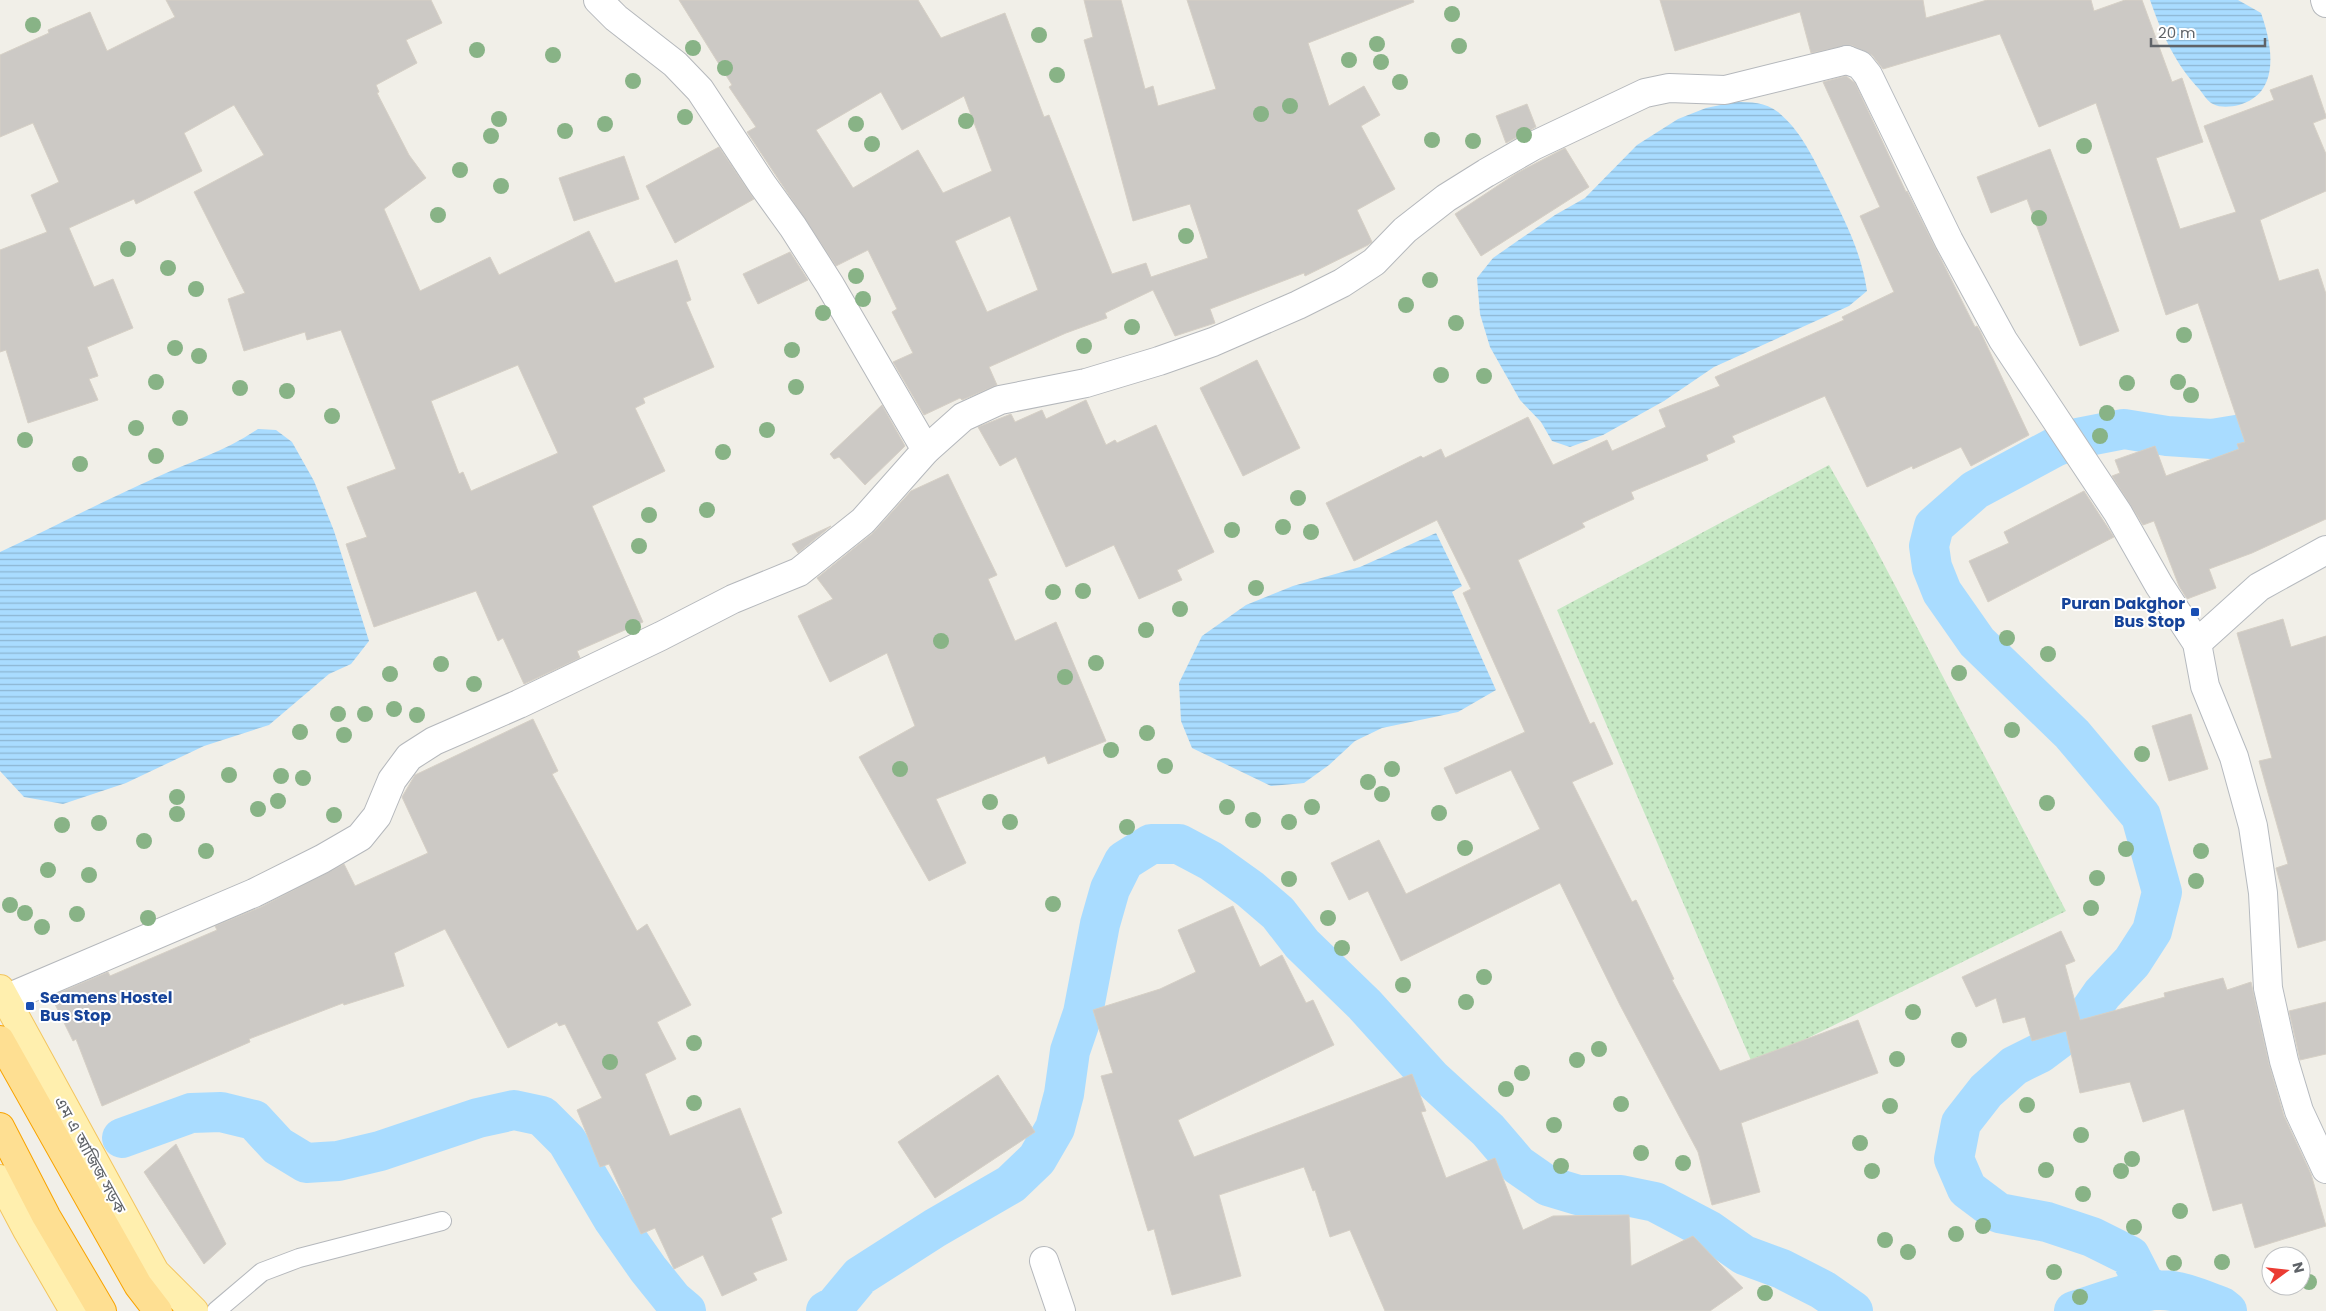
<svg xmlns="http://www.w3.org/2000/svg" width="2326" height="1311" viewBox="0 0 2326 1311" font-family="Poppins,'Noto Sans Bengali',sans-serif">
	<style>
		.park { fill: url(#park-dots) }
		.water { fill: url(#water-rules) }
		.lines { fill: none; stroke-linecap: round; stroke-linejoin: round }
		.canal { stroke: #a9dcff; stroke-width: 40 }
		.building { fill: #ccc9c5; stroke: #d6d0c6; fill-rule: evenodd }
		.lane-casing { stroke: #b5b8bc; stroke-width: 20 }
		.street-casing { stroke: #b5b8bc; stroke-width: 30 }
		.secondary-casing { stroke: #b6babf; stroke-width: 30 }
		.primary-casing { stroke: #f3c55f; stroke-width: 30 }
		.highway-casing { stroke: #f8a300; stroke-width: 30 }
		.lane { stroke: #fff; stroke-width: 18 }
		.street { stroke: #fff; stroke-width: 28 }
		.secondary { stroke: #fff; stroke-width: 28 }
		.primary { stroke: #ffefae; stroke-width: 28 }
		.highway { stroke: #fedf92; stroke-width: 28 }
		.tree { fill: #88b386 }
		.transit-dot { fill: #1a4fb4; stroke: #fff; stroke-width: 2 }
		.labels { text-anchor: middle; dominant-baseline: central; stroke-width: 4; stroke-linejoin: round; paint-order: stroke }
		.transit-label { font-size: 16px; font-weight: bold; fill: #164399; stroke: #fff; text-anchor: end }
		.street-label { font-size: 16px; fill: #5f6368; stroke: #fff }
	</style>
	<defs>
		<pattern id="park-dots" width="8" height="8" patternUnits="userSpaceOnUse" patternTransform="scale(1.25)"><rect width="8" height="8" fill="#c6e8c4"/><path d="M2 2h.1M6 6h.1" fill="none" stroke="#a4c0a3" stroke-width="1.8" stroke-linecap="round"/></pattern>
		<pattern id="water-rules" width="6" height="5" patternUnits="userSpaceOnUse" patternTransform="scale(1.25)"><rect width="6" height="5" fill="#a9dcff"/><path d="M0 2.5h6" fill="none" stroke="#8db6d2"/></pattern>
	</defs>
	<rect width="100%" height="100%" fill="#f1efe8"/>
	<polygon class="park" points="1829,465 1868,534 2066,911 1753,1065 1557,610"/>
	<g class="water">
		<path d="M 2150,0 L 2238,0 L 2261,13 C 2272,44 2282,93 2239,105 C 2231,107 2220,108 2213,104 C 2208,102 2203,94 2200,90 C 2175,64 2162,34 2150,0 Z"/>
		<path d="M 1735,102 C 1751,102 1765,102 1778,112 C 1801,131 1812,156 1825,181 C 1843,217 1861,250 1867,291 L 1849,306 L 1714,367 L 1664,401 L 1603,435 L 1570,447 L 1552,441 L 1541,422 L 1520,400 L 1490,347 L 1480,314 L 1477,278 L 1493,258 L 1555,215 L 1585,198 L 1637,145 L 1678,119 L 1706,108 Z"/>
		<path d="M 258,429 L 276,430 L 292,442 L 314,481 L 334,531 L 369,641 L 351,664 L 329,674 L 269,725 L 204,746 L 126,783 L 63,804 L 24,797 L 0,771 L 0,552 C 52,528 103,501 155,478 C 190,462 226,451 258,429 Z"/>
		<polygon points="1436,533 1462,586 1452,592 1496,690 1458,712 1382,728 1355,741 1329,765 1304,783 1271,786 1192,748 1181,721 1179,683 1202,636 1246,605 1293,586 1360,567"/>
	</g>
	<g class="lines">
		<g class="canal">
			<polyline points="122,1138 191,1113 221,1112 254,1120 278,1146 306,1163 338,1161 380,1151 478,1118 514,1110 542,1116 567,1141 613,1219 648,1269 673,1300 686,1311"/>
			<polyline points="2148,1291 2130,1256 2092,1237 2047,1222 1999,1213 1967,1189 1954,1159 1961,1123 1986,1091 2014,1066 2040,1053 2084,1020 2102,994 2132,962 2152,931 2162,892 2141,816 2072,734 1977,642 1942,592 1932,567 1929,546 1934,526 1975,490 2055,447 2078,438 2124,429 2167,436 2212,439 2297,425 2326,431"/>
			<polyline points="826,1311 835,1306 860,1276 935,1228 1011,1184 1037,1159 1055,1128 1064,1094 1070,1051 1083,1013 1100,924 1110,889 1124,861 1151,844 1179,844 1211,861 1250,889 1278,913 1302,944 1364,1004 1431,1078 1488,1130 1518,1165 1548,1186 1578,1195 1621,1195 1655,1202 1710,1231 1744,1255 1782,1269 1823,1290 1853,1311"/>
			<path d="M 2074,1311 C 2102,1303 2130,1289 2160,1290 C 2181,1290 2203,1300 2222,1307 L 2227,1311"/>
		</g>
	</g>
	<g class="building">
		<path d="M 166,0 L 431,0 L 442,23 L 406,40 L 417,63 L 376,85 L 379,92 L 377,93 L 409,155 L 426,178 L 384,209 L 420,291 L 490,257 L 499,275 L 589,231 L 615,283 L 677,260 L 691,300 L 686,302 L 714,367 L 643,398 L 645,403 L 635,408 L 665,471 L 592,506 L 643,622 L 577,651 L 580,658 L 524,684 L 503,638 L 498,641 L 476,591 L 374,627 L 346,544 L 367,537 L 347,487 L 396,469 L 341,330 L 307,340 L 305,332 L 244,351 L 228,299 L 245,293 L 194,192 L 264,155 L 234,105 L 184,133 L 202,171 L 136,204 L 134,199 L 69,228 L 94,287 L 113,279 L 133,328 L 87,347 L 98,376 L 89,379 L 98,400 L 28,423 L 6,350 L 0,352 L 0,250 L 47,232 L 31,195 L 59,182 L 33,123 L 0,137 L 0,55 L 49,33 L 48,30 L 90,12 L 107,51 L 175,17 ZM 518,365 L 558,453 L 471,491 L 463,472 L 459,474 L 431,401 Z"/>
		<path d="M 679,0 L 918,0 L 941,38 L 1005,13 L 1044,117 L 1049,115 L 1112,274 L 1146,263 L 1151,277 L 1208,258 L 1190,204 L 1133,221 L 1084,40 L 1093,37 L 1084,0 L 1121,0 L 1145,89 L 1153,86 L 1158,106 L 1216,89 L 1187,0 L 1413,0 L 1414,2 L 1308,43 L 1329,106 L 1364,86 L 1380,115 L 1361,126 L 1395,189 L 1357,210 L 1372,242 L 1368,245 L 1305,276 L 1304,273 L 1210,309 L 1215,323 L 1175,336 L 1153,290 L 1105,313 L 1107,318 L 1066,333 L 989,367 L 997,385 L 962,400 L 960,398 L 924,415 L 893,362 L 913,353 L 892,312 L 897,309 L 868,250 L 836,266 L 747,132 L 756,127 L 729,87 L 732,85 ZM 881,92 L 902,130 L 964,96 L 992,171 L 943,193 L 918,150 L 853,188 L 816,130 ZM 1010,216 L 1038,290 L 987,312 L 955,241 Z"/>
		<polygon points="1660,0 1923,0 1926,18 1987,0 2091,0 2094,11 2125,0 2142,0 2172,82 2182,78 2203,142 2156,158 2180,229 2236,212 2204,126 2274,100 2270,90 2312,75 2326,116 2326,118 2313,123 2326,154 2326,191 2260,220 2279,281 2318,269 2326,294 2326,519 2252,553 2209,569 2216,588 2187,599 2179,586 2154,521 2143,525 2112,476 2120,473 2115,460 2155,446 2166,476 2239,449 2237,444 2245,442 2198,303 2166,315 2096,103 2039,127 2000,34 1883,69 1872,55 1851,45 1811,53 1800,12 1675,51"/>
		<polygon points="1846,76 1855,83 1906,192 1907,191 1975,327 1977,326 1980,331 2029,435 1971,466 1961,447 1913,469 1912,466 1867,487 1825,396 1732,436 1735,442 1706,455 1708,460 1631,492 1634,499 1582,523 1585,527 1518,560 1590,724 1594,722 1613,764 1572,782 1632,902 1636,900 1674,979 1672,980 1720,1071 1858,1020 1878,1073 1741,1123 1760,1192 1712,1205 1698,1152 1620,1005 1560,883 1401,961 1368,891 1349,900 1331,863 1379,840 1406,894 1540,829 1511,770 1456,794 1444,768 1525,732 1463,593 1471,589 1437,520 1354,561 1326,503 1421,456 1423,458 1441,449 1445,458 1528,417 1553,465 1607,440 1612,451 1666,427 1659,410 1720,386 1715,377 1844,320 1842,317 1894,292 1860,216 1880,207 1823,82"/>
		<polygon points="1527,104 1536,127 1506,143 1496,116"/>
		<polygon points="719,147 754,199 675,243 646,186"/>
		<polygon points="1565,148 1589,187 1481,256 1455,214 1517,173"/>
		<polygon points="2050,149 2119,331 2080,346 2027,199 1991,213 1977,177"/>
		<polygon points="624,156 639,199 574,221 559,178"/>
		<polygon points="790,252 808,280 758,304 743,274"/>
		<polygon points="1257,360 1300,448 1243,476 1200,388"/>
		<polygon points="1086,400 1106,445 1115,440 1117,443 1156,425 1214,552 1177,570 1182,580 1139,599 1114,545 1066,567 1016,457 1000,466 978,427 1011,414 1015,422 1042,410 1046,419"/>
		<polygon points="882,405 905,446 865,485 839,457 834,459 830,454"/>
		<polygon points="948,474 997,575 988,579 1015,641 1056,622 1106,741 1048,764 1045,756 936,799 966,863 929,881 859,757 915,726 887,653 830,682 798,616 833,599 817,578 873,533 911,491"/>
		<polygon points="2084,491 2114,537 1988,602 1969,561 2009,543 2004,532"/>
		<polygon points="831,526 798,553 792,544"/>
		<polygon points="2283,619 2291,647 2326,636 2326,940 2298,948 2276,868 2288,864 2259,761 2272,758 2237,633"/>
		<polygon points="2191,714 2208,769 2169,781 2152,726"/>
		<polygon points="533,719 558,771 552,774 637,931 647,924 691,1005 657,1022 676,1059 645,1074 670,1136 740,1108 782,1213 771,1218 787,1260 753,1273 757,1280 722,1296 703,1255 674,1269 655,1228 641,1234 609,1164 600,1167 577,1110 602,1098 565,1024 559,1026 557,1022 508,1048 445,929 394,953 404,986 344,1005 343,1003 249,1039 250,1042 102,1106 76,1039 73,1041 51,996 108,972 110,976 217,930 215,926 261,907 344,864 355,886 428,853 402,797 415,775"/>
		<polygon points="1233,906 1260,967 1282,955 1306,1003 1313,1000 1334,1045 1178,1120 1194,1157 1412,1074 1426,1111 1421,1112 1446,1178 1495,1158 1523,1230 1553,1216 1629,1215 1631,1266 1693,1236 1743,1288 1710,1311 1385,1311 1350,1230 1330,1237 1315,1190 1313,1191 1304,1167 1219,1195 1241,1276 1172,1295 1154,1229 1148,1231 1101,1076 1113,1073 1093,1010 1160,989 1196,972 1178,930"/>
		<polygon points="2061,931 2075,961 2065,965 2080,1020 2165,997 2164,993 2223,978 2227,990 2251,982 2269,1064 2284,1116 2311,1174 2326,1226 2255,1248 2242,1203 2213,1211 2184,1109 2143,1122 2130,1082 2080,1093 2066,1031 2032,1041 2025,1017 2003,1023 1996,998 1976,1007 1962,977"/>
		<polygon points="2326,1002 2326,1054 2300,1060 2289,1011"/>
		<polygon points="998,1075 1035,1132 935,1198 898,1142"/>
		<polygon points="176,1144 226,1244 204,1264 144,1172"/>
	</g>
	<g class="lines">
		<g class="lane-casing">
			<polyline id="lane" points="216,1311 262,1272 299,1258 442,1221"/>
		</g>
		<g class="street-casing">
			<g id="street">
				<polyline points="598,0 616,18 675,64 700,90 762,184 793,227 830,285 926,450"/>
				<polyline points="2325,0 2326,3"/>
				<polyline points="5,999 254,893 322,859 360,837 377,816 392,780 409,757 434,741 519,704 661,636 733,599 799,572 863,521 926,450 963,417 1000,400 1086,383 1159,361 1213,342 1298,305 1342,283 1374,262 1405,230 1446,198 1486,173 1533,146 1645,93 1669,88 1725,90 1847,60"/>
				<polyline points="1044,1261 1061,1311"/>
			</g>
		</g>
		<g class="secondary-casing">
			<g id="secondary">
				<polyline points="1847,60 1860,65 1868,75 1949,241 2003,340 2118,513 2159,585 2197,643 2205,686 2234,757 2253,826 2263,893 2268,988 2284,1061 2299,1111 2326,1169"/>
				<polyline points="2197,643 2259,587 2326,550"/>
			</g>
		</g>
		<g class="primary-casing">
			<g id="primary">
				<polyline points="0,989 155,1272 194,1311"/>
				<polyline points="0,1179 27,1230 74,1311"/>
			</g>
		</g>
		<g class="highway-casing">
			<g id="highway">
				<polyline points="0,1040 138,1285 158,1311"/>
				<polyline points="0,1127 46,1216 102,1311"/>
			</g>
		</g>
		<use href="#lane" class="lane"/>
		<use href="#street" class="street"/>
		<use href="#secondary" class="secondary"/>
		<use href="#primary" class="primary"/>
		<use href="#highway" class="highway"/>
	</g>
	<g class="tree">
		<circle cx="1452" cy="14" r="8"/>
		<circle cx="33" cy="25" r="8"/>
		<circle cx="1039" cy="35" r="8"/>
		<circle cx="1377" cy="44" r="8"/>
		<circle cx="1459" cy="46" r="8"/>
		<circle cx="693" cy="48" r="8"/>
		<circle cx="477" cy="50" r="8"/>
		<circle cx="553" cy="55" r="8"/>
		<circle cx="1349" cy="60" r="8"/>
		<circle cx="1381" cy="62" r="8"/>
		<circle cx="725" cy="68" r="8"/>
		<circle cx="1057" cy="75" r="8"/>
		<circle cx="633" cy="81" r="8"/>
		<circle cx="1400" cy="82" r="8"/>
		<circle cx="1290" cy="106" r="8"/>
		<circle cx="1261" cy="114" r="8"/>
		<circle cx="685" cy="117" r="8"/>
		<circle cx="499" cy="119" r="8"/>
		<circle cx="966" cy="121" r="8"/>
		<circle cx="605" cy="124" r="8"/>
		<circle cx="856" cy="124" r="8"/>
		<circle cx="565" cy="131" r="8"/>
		<circle cx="1524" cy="135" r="8"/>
		<circle cx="491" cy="136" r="8"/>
		<circle cx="1432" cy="140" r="8"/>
		<circle cx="1473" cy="141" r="8"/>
		<circle cx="872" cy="144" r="8"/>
		<circle cx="2084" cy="146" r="8"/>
		<circle cx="460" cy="170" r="8"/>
		<circle cx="501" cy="186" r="8"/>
		<circle cx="438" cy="215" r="8"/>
		<circle cx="2039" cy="218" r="8"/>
		<circle cx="1186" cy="236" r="8"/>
		<circle cx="128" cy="249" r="8"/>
		<circle cx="168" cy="268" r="8"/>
		<circle cx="856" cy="276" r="8"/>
		<circle cx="1430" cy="280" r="8"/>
		<circle cx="196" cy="289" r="8"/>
		<circle cx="863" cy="299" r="8"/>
		<circle cx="1406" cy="305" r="8"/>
		<circle cx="823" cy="313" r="8"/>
		<circle cx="1456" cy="323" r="8"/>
		<circle cx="1132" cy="327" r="8"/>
		<circle cx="2184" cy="335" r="8"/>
		<circle cx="1084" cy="346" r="8"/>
		<circle cx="175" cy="348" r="8"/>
		<circle cx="792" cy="350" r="8"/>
		<circle cx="199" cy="356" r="8"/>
		<circle cx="1441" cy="375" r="8"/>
		<circle cx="1484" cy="376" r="8"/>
		<circle cx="156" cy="382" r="8"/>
		<circle cx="2178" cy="382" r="8"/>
		<circle cx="2127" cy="383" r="8"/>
		<circle cx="796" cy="387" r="8"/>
		<circle cx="240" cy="388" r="8"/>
		<circle cx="287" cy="391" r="8"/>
		<circle cx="2191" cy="395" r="8"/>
		<circle cx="2107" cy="413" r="8"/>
		<circle cx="332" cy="416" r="8"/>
		<circle cx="180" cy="418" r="8"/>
		<circle cx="136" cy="428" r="8"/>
		<circle cx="767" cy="430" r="8"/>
		<circle cx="2100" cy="436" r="8"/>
		<circle cx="25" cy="440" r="8"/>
		<circle cx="723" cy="452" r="8"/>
		<circle cx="156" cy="456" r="8"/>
		<circle cx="80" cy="464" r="8"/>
		<circle cx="1298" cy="498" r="8"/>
		<circle cx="707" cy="510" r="8"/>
		<circle cx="649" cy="515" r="8"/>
		<circle cx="1283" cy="527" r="8"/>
		<circle cx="1232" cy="530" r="8"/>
		<circle cx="1311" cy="532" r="8"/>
		<circle cx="639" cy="546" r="8"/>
		<circle cx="1256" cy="588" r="8"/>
		<circle cx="1083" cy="591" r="8"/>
		<circle cx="1053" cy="592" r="8"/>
		<circle cx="1180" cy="609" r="8"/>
		<circle cx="633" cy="627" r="8"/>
		<circle cx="1146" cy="630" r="8"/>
		<circle cx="2007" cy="638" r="8"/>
		<circle cx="941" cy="641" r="8"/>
		<circle cx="2048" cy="654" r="8"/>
		<circle cx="1096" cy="663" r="8"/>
		<circle cx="441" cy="664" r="8"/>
		<circle cx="1959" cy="673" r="8"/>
		<circle cx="390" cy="674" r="8"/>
		<circle cx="1065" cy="677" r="8"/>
		<circle cx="474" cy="684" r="8"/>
		<circle cx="394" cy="709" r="8"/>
		<circle cx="338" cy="714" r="8"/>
		<circle cx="365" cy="714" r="8"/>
		<circle cx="417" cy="715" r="8"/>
		<circle cx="2012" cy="730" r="8"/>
		<circle cx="300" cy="732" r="8"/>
		<circle cx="1147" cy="733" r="8"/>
		<circle cx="344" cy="735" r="8"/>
		<circle cx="1111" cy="750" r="8"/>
		<circle cx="2142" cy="754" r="8"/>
		<circle cx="1165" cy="766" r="8"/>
		<circle cx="900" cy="769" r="8"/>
		<circle cx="1392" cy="769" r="8"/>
		<circle cx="229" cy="775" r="8"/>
		<circle cx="281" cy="776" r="8"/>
		<circle cx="303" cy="778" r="8"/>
		<circle cx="1368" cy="782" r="8"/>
		<circle cx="1382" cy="794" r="8"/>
		<circle cx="177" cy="797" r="8"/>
		<circle cx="278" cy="801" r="8"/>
		<circle cx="990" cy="802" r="8"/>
		<circle cx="2047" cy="803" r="8"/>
		<circle cx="1227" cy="807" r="8"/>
		<circle cx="1312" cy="807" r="8"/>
		<circle cx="258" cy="809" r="8"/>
		<circle cx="1439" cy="813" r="8"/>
		<circle cx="177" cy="814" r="8"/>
		<circle cx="334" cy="815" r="8"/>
		<circle cx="1253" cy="820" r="8"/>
		<circle cx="1010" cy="822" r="8"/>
		<circle cx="1289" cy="822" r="8"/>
		<circle cx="99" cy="823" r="8"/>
		<circle cx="62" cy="825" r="8"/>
		<circle cx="1127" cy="827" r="8"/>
		<circle cx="144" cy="841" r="8"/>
		<circle cx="1465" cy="848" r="8"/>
		<circle cx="2126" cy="849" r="8"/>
		<circle cx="206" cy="851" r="8"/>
		<circle cx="2201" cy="851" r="8"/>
		<circle cx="48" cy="870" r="8"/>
		<circle cx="89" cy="875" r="8"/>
		<circle cx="2097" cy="878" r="8"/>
		<circle cx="1289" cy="879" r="8"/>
		<circle cx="2196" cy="881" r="8"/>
		<circle cx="1053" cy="904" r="8"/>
		<circle cx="10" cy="905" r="8"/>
		<circle cx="2091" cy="908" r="8"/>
		<circle cx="25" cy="913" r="8"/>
		<circle cx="77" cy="914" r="8"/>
		<circle cx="148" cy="918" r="8"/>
		<circle cx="1328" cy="918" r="8"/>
		<circle cx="42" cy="927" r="8"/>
		<circle cx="1342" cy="948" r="8"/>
		<circle cx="1484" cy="977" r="8"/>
		<circle cx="1403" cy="985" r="8"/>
		<circle cx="1466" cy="1002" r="8"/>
		<circle cx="1913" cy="1012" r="8"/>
		<circle cx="1959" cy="1040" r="8"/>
		<circle cx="694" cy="1043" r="8"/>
		<circle cx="1599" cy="1049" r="8"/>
		<circle cx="1897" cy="1059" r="8"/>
		<circle cx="1577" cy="1060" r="8"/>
		<circle cx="610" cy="1062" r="8"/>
		<circle cx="1522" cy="1073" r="8"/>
		<circle cx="1506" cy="1089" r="8"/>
		<circle cx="694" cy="1103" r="8"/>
		<circle cx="1621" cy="1104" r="8"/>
		<circle cx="2027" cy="1105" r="8"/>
		<circle cx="1890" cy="1106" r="8"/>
		<circle cx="1554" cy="1125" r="8"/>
		<circle cx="2081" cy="1135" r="8"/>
		<circle cx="1860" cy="1143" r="8"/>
		<circle cx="1641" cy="1153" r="8"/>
		<circle cx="2132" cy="1159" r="8"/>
		<circle cx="1683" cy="1163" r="8"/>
		<circle cx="1561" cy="1166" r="8"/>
		<circle cx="2046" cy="1170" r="8"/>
		<circle cx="1872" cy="1171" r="8"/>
		<circle cx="2121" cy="1171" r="8"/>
		<circle cx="2083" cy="1194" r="8"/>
		<circle cx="2180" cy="1211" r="8"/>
		<circle cx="1983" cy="1226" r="8"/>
		<circle cx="2134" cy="1227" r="8"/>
		<circle cx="1956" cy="1234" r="8"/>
		<circle cx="1885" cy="1240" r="8"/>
		<circle cx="1908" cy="1252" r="8"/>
		<circle cx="2222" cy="1262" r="8"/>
		<circle cx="2174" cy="1263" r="8"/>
		<circle cx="2054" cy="1272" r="8"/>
		<circle cx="2309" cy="1282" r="8"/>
		<circle cx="1765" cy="1293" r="8"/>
		<circle cx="2080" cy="1297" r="8"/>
	</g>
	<g class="transit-dot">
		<rect x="2190" y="607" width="10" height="10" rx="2.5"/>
		<rect x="25" y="1001" width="10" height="10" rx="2.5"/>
	</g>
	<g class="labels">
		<g class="transit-label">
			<text x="2185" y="603">Puran Dakghor<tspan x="2185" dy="18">Bus Stop</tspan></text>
			<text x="40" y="997" text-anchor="start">Seamens Hostel<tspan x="40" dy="18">Bus Stop</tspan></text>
		</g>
		<g class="street-label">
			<text transform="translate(90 1155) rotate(61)">এম এ আজিজ সড়ক</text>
		</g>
	</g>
	<g transform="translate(2286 1271) rotate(75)"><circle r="24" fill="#ffffff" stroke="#bfc1c3"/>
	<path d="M0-4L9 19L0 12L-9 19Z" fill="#eb3c33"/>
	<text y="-8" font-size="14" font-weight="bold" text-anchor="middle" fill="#5f6368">N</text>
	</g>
	<path d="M2151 38v8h114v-8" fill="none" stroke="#5f6368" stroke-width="2.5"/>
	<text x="2158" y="38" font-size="15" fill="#5f6368" stroke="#ffffff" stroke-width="4" paint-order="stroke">20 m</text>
</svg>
